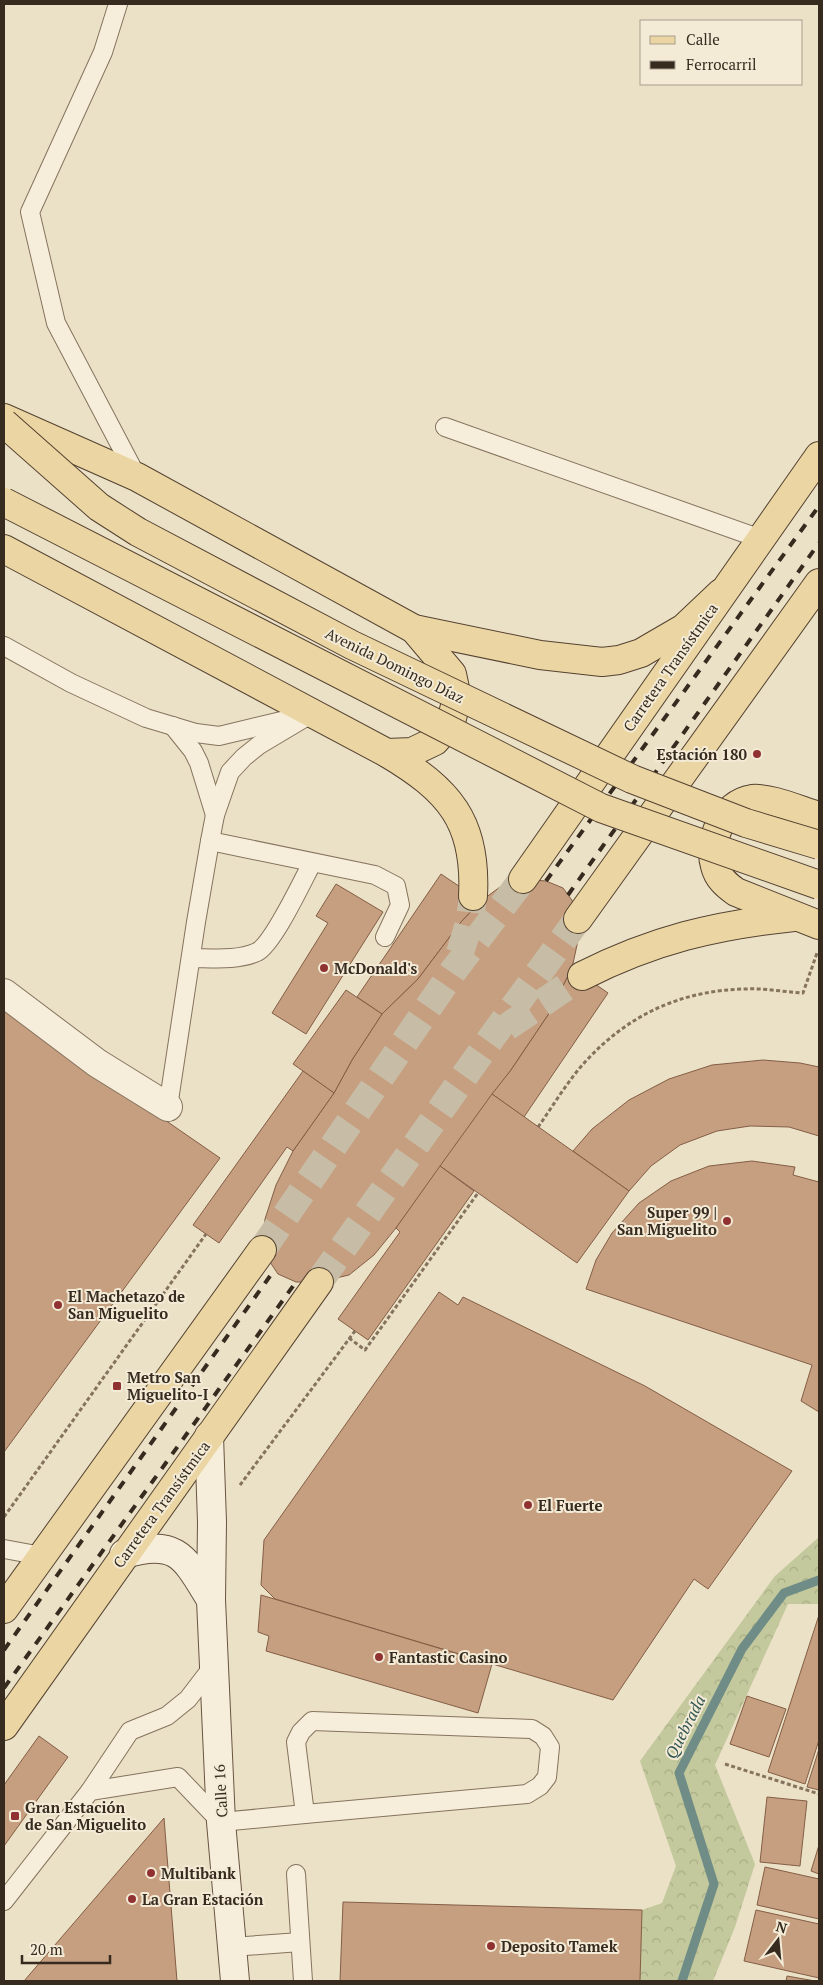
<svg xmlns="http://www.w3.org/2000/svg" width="823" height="1985" viewBox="0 0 823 1985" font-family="'PT Serif',serif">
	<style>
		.forest { fill: url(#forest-crowns) }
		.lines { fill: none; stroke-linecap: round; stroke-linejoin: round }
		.stream { stroke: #6f8d86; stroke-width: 9 }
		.building { fill: #c69e80; stroke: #835e45 }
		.primary-tunnel { stroke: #c7bda6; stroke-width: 28; stroke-dasharray: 28 14; stroke-linecap: butt }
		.service-casing { stroke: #85735e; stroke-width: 20 }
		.minor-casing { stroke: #85735e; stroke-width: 30 }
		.secondary-casing { stroke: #675441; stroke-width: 30 }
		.primary-casing { stroke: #544231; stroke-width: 30 }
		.path { stroke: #85735e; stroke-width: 3; stroke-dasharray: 4 2.5; stroke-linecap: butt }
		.service { stroke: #f6eeda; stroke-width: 18 }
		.minor { stroke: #f6eeda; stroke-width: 28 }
		.secondary { stroke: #f6eeda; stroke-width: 28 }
		.primary { stroke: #ebd5a2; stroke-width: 28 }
		.rail { stroke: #372b20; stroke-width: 4; stroke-dasharray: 9 9; stroke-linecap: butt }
		.primary-bridge-casing { stroke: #544231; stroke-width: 30; stroke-linecap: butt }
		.primary-bridge { stroke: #ebd5a2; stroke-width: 28 }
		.poi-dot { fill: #903232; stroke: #f3ebd6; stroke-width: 2 }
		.labels { text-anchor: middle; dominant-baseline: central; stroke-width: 4; stroke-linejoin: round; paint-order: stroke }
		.street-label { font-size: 15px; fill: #372b20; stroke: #f3ebd6 }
		.poi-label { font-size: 15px; font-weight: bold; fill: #372b20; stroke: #f3ebd6; text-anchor: start }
		.water-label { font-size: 16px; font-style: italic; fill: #315553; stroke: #f3ebd6 }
	</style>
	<defs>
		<pattern id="forest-crowns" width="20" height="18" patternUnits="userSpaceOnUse" patternTransform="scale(1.25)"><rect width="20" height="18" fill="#c3c99c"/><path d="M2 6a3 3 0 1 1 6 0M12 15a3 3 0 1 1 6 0" fill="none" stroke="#a8ad86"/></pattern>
	</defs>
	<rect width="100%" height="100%" fill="#ebe1c7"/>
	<polygon class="forest" points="819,1537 819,1604 788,1604 715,1765 755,1864 735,1927 713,1981 640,1981 642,1910 662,1903 676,1866 640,1761 775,1576"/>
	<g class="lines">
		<polyline class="stream" points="682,1981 714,1884 679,1773 742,1649 784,1593 819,1580"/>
	</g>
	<g class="building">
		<polygon points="441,874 481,901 461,922 418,979 382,1014 357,997"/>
		<polygon points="523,879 546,881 563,888 574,903 578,919 577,945 572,968 550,1012 511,1070 396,1228 374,1255 349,1275 319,1282 296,1282 278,1274 262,1250 265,1219 276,1185 293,1151 334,1093 352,1060 382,1014 418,979 461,922 481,901 500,887"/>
		<polygon points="336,884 383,912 306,1034 272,1013 328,923 316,916"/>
		<polygon points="572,968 608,993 524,1117 492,1094 511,1070 550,1012"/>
		<polygon points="346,990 382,1014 352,1060 334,1093 293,1064"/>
		<polygon points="4,1009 220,1158 4,1452"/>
		<polygon points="763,1060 800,1063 819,1067 819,1136 789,1127 750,1126 717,1131 680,1145 651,1166 629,1191 573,1151 592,1129 629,1100 669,1079 712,1065"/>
		<polygon points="303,1071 334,1093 293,1151 287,1147 219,1243 193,1225"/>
		<polygon points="492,1094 629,1191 577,1263 440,1166"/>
		<polygon points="752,1161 795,1167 793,1175 819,1182 819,1412 801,1401 812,1365 586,1289 596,1260 612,1233 639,1203 671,1181 709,1166"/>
		<polygon points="440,1166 474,1191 368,1340 338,1319 400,1232 396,1228"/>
		<polygon points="439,1292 458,1305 463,1297 645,1386 792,1471 708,1589 694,1579 613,1700 275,1599 261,1585 264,1540"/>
		<polygon points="261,1595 492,1664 478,1713 266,1651 269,1636 258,1632"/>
		<polygon points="819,1615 819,1740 805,1784 768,1772"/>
		<polygon points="747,1696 786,1709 769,1757 730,1744"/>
		<polygon points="39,1736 68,1757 4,1846 4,1785"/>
		<polygon points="819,1749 819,1790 807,1787"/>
		<polygon points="767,1797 807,1801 800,1866 760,1862"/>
		<polygon points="164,1818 177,1981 24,1981"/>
		<polygon points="819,1845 819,1874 811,1871"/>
		<polygon points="765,1867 819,1879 819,1919 757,1905"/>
		<polygon points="343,1902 642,1910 640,1981 340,1981"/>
		<polygon points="756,1910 819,1924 819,1978 744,1961"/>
		<polygon points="787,1976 815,1981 786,1981"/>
	</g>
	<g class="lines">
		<g class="primary-tunnel">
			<polyline points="460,953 470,920 473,896"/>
			<polyline points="507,1027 582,976"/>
			<polyline points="262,1250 454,970 523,879"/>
			<polyline points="319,1282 492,1037 578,919"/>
		</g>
		<g class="service-casing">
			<g id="service">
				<polyline points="118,4 103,52 30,212 56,323 137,477"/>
				<polyline points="445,427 761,539"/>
				<polyline points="4,646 71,683 146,718 196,733 219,736 294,718"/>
				<polyline points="173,726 193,751 199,763 215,815"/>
				<polyline points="210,841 375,875 396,886 400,905 385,937"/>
				<path d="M 191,958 C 212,958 237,961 257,952 C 273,944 302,882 312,863"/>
				<polyline points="168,1107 196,922 210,841 215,815 230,772 244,757 259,745 311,714"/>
				<polyline points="4,1549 42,1556"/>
				<polygon points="312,1721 532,1729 543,1736 550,1747 547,1777 540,1786 527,1794 305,1814 296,1742 301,1732"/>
				<polyline points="90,1791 130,1731 167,1716 188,1699 214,1665"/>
				<polyline points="296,1874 303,1981"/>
				<polyline points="4,1901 90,1791 178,1777 221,1822 305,1814"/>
				<polyline points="232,1947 300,1942"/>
			</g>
		</g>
		<g class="minor-casing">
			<polyline id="minor" points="4,993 97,1063 168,1107"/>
		</g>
		<g class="secondary-casing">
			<g id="secondary">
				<polyline points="209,1436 212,1522 211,1600 221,1822 235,1981"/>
				<path d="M 124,1554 C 178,1538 185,1558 211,1600"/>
			</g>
		</g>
		<g class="primary-casing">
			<g id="primary">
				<polyline points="4,418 137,477 414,629 540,655 602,662 619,660 641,653 684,628 721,593"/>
				<path d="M 4,549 L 387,753 C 449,790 477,821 473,896"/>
				<polyline points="387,753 412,752 435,741 451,722 457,698 452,674 414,629"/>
				<path d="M 819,816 C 801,811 770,797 752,799 C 724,803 707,840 715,866 C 718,878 726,885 736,892 L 819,925"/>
				<polyline points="523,879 819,456"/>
				<polyline points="578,919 819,583"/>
				<path d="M 582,976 C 653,940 715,925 794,917"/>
				<polyline points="4,1609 262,1250"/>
				<polyline points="4,1726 319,1282"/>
			</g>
		</g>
		<g class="path">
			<path d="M 538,1127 C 553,1106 567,1082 585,1062 C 628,1015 681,990 746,989 C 765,988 784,992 803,993 L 817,953"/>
			<polyline points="349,1338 365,1350 478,1193"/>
			<polyline points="240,1485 355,1331"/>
			<polyline points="4,1517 206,1234"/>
			<polyline points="725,1764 819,1794"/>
		</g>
		<use href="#service" class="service"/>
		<use href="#minor" class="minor"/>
		<use href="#secondary" class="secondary"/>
		<use href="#primary" class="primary"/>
		<g class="rail">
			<polyline points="546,881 819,506"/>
			<polyline points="568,895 819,543"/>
			<polyline points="4,1650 275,1269"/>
			<polyline points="4,1688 296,1282"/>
		</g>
		<g class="primary-bridge-casing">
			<g id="primary-bridge">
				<polyline points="4,423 99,507 138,532 352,645 632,779 746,823 819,845"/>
				<polyline points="4,502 601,808 819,885"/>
			</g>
		</g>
		<use href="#primary-bridge" class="primary-bridge"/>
	</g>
	<g class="poi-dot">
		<circle cx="757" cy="754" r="5"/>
		<circle cx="324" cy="968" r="5"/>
		<circle cx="727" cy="1221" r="5"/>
		<circle cx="58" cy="1305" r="5"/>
		<rect x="112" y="1381" width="10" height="10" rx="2.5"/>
		<circle cx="528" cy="1505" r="5"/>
		<circle cx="379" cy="1657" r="5"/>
		<rect x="10" y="1811" width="10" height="10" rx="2.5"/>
		<circle cx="151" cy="1873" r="5"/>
		<circle cx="132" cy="1899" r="5"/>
		<circle cx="491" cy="1946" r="5"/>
	</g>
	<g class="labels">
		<g class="street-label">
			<text transform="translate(395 665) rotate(26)">Avenida Domingo Díaz</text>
			<text transform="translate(670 667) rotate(-55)">Carretera Transístmica</text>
			<text transform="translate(161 1504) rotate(-54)">Carretera Transístmica</text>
			<text transform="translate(220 1791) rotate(-93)">Calle 16</text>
		</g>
		<g class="poi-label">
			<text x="747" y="754" text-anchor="end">Estación 180</text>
			<text x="334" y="968">McDonald's</text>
			<text x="717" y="1212" text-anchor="end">Super 99 |<tspan x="717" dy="17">San Miguelito</tspan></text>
			<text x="68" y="1296">El Machetazo de<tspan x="68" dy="17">San Miguelito</tspan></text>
			<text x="127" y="1377">Metro San<tspan x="127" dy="17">Miguelito-I</tspan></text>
			<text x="538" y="1505">El Fuerte</text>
			<text x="389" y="1657">Fantastic Casino</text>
			<text x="25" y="1807">Gran Estación<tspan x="25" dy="17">de San Miguelito</tspan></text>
			<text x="161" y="1873">Multibank</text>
			<text x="142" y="1899">La Gran Estación</text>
			<text x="501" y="1946">Deposito Tamek</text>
		</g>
		<g class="water-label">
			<text transform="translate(685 1727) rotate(-63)">Quebrada</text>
		</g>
	</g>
	<rect width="823" height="1985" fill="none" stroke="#372b20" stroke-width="10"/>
	<rect x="640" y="20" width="162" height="65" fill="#f3ebd6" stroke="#a89e8d"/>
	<rect x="650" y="36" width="25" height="8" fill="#ebd5a2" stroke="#a89e8d"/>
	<text x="686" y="45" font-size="15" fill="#372b20">Calle</text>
	<rect x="650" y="61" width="25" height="8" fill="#372b20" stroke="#a89e8d"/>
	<text x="686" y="70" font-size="15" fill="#372b20">Ferrocarril</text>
	<g transform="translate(778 1940) rotate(16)" stroke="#f3ebd6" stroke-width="4" paint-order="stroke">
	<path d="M0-4L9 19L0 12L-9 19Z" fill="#372b20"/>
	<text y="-8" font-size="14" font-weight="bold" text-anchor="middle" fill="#372b20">N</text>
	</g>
	<path d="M22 1955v8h88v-8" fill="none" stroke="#372b20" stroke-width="2.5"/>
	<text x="30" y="1955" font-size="15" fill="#372b20" stroke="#f3ebd6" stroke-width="4" paint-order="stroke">20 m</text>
</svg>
